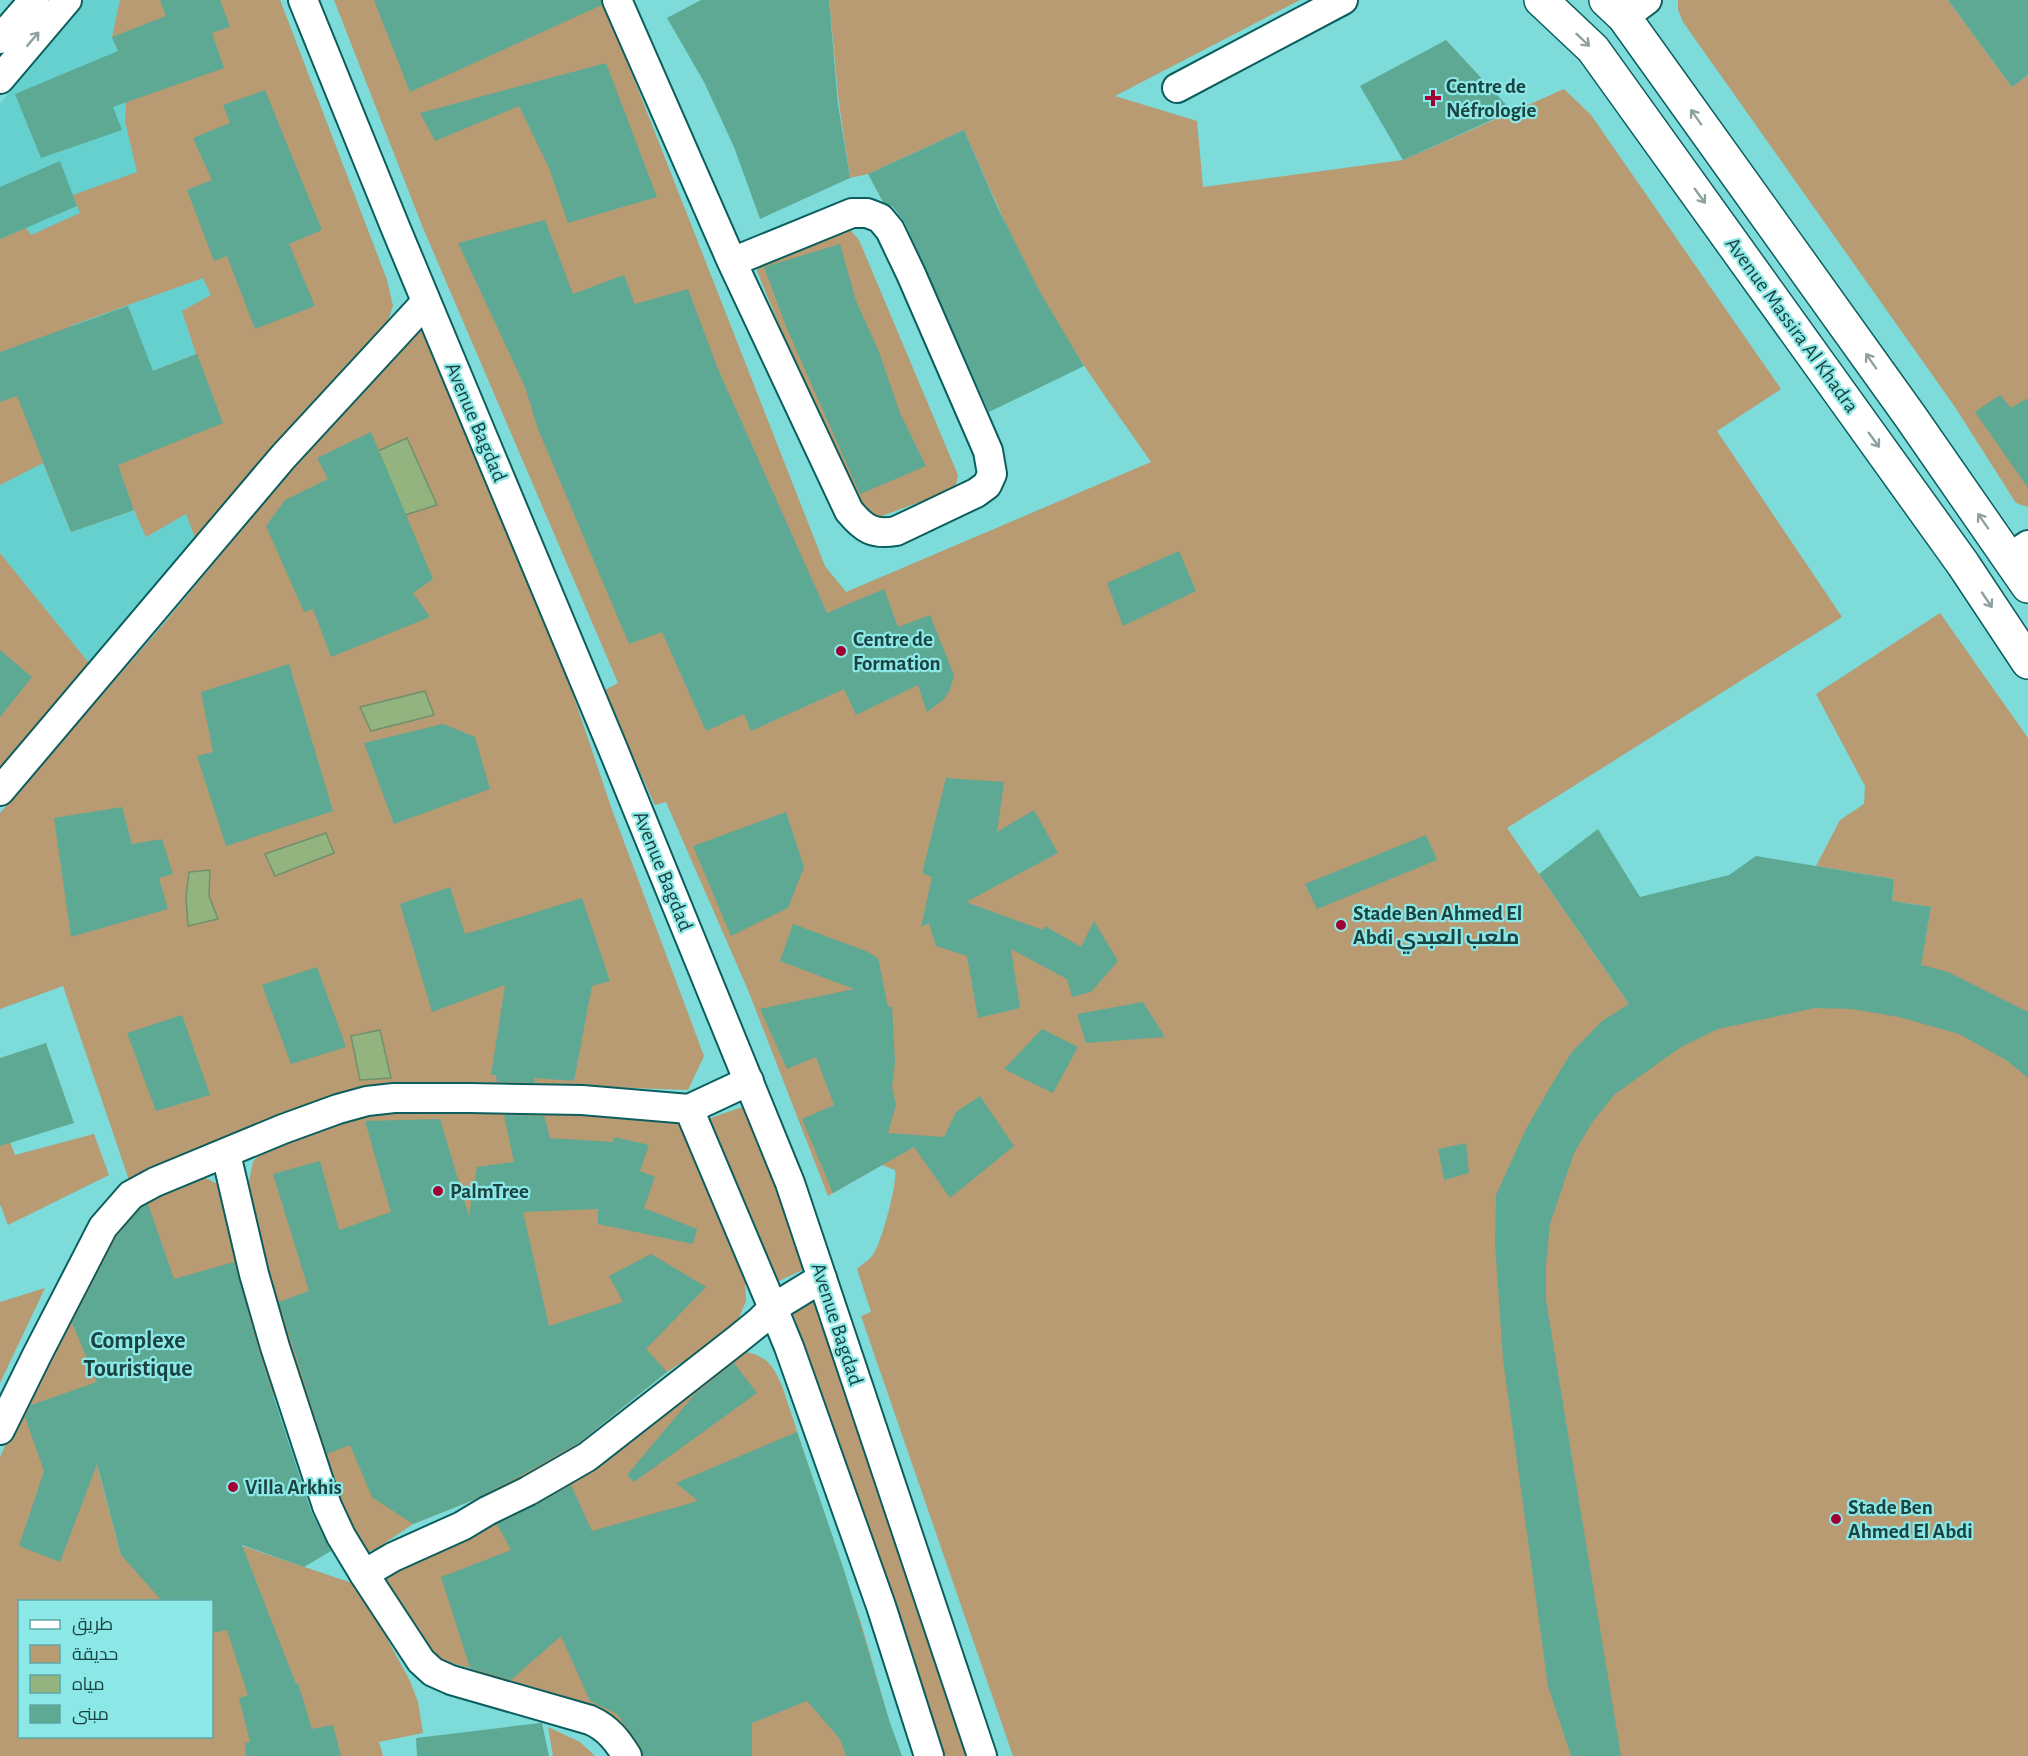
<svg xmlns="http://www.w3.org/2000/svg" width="2028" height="1756" viewBox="0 0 2028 1756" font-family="'Alegreya Sans',Cairo,sans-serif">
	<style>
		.built { fill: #66d0cf }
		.green { fill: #b89a73; fill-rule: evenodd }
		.water { fill: #93b37f; stroke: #6f916d; stroke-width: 1.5 }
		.building { fill: #5ea994 }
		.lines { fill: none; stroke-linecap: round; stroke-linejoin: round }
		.minor-casing { stroke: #0b5e5d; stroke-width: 32 }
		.tertiary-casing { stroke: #0b5e5d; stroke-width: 36 }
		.minor { stroke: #fff; stroke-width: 28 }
		.tertiary { stroke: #fff; stroke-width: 33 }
		.oneway { stroke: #8da1a0 }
		.poi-dot { fill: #a10035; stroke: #8be8e6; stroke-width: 2 }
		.labels { text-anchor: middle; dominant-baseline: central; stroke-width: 4.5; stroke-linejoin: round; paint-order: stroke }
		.poi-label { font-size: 21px; font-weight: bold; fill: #1b4342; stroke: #8be8e6; text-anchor: start }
		.street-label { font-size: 21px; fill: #1b4342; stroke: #8be8e6 }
		.quarter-label { font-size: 24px; font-weight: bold; fill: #1b4342; stroke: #8be8e6 }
	</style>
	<rect width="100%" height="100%" fill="#7ddbd9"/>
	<polygon class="built" points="81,0 280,0 387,280 393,306 99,654 89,663 0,553 0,104"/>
	<g class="green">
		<path d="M 120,0 L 280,0 L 387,280 L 393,306 L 385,329 L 197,543 L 186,514 L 146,537 L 134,510 L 71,532 L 43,463 L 0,485 L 0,239 L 26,228 L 31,235 L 80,213 L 73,195 L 137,172 L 125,121 L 128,77 L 112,37 ZM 203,278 L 211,295 L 182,311 L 196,354 L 153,371 L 70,326 Z"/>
		<path d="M 334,0 L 603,0 L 825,566 L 846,592 L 1151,462 C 1113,407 1072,352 1040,293 C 1012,240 988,185 964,130 L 868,174 L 850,178 L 839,104 L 829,0 L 1300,0 L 1115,96 L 1197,121 L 1203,187 L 1403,160 L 1564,89 L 1591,115 L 1781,389 L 1717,431 L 1842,617 L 1507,828 L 1629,1004 L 1922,957 L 1931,907 L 1892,901 L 1894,879 L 1816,866 L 1840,820 L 1864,804 L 1865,786 L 1816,694 L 1940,613 L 2028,738 L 2028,1756 L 1013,1756 L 861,1316 L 871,1312 L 857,1269 C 862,1264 871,1259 874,1253 C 882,1241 898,1181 895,1170 L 882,1165 L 828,1196 L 748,990 L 666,802 L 655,805 L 623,736 L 605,690 L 618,683 L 423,228 Z"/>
		<polygon points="1678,0 1948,0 2012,87 2028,75 2028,507 2016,503 1955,407 1683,22 1678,10"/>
		<polygon points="841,229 851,231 859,240 958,475 956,485 947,492 871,520 853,506 757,271 759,263"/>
		<polygon points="420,324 430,328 547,617 611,807 704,1056 688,1090 469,1082 348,1091 323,1098 129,1180 63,986 0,1009 0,813 166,621 279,484"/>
		<polygon points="0,553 89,663 0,777"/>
		<polygon points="751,1104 811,1266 768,1286 699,1122"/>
		<polygon points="451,1110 680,1117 745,1282 746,1301 739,1318 723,1336 667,1372 565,1454 514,1484 413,1524 376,1549 368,1552 361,1551 353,1543 329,1464 273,1302 245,1200 253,1162 261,1152 368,1113"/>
		<polygon points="0,1116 15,1155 94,1134 109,1175 8,1225 0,1204"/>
		<path d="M 197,1174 L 222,1186 L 275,1394 L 103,1450 L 98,1469 L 121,1555 L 192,1529 L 358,1585 L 410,1681 L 418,1702 L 423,1733 L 379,1742 L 383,1756 L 0,1756 L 0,1457 L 22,1408 L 75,1304 L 131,1210 ZM 20,1602 L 212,1602 L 212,1736 L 20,1736 Z"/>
		<polygon points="45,1288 0,1383 0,1302"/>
		<polygon points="817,1295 973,1756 944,1756 792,1310"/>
		<path d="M 746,1352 C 767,1356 774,1367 782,1386 L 861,1623 L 889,1720 L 901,1756 L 639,1756 L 508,1683 L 470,1668 L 443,1661 L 431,1656 L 384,1584 L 389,1574 Z"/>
		<polygon points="548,1727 580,1742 595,1756 553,1756"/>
	</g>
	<g class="water">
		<polygon points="407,438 437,505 405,515 378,451"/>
		<polygon points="425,691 434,715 371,731 360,707"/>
		<polygon points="326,833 334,853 275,876 265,854"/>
		<polygon points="210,870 209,896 218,919 188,926 186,898 189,872"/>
		<polygon points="380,1030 391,1078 360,1080 351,1036"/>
	</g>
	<g class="building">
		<polygon points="160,0 220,0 230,27 212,33 224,68 113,107 122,130 41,158 15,94 118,51 112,37 166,16"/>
		<polygon points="374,0 601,0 602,5 410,92"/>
		<polygon points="701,0 829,0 838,104 850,178 760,219 734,147 704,82 667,18"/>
		<polygon points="1948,0 2028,0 2028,75 2012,87"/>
		<polygon points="1446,40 1512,111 1403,160 1360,86"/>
		<polygon points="606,63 657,197 568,223 549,168 519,106 435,141 420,113"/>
		<polygon points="265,90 322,230 289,244 315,306 255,329 227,256 214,261 187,190 212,180 193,138 230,123 223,105"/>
		<polygon points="964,130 997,206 1041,294 1084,366 989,412 905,223 893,207 883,202 868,174"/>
		<polygon points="60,161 77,206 0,239 0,187"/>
		<polygon points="545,220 573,294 624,275 635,304 688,289 718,369 827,613 884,589 898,627 930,615 954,675 950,690 943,700 927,712 918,685 856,715 844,689 751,731 744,714 706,731 662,632 629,644 538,429 525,387 458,243"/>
		<polygon points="840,244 856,301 879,352 900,413 926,466 860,494 787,329 764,267"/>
		<polygon points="128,306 153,371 197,354 223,423 118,465 134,510 71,532 17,396 0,402 0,352"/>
		<polygon points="2000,395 2011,408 2028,398 2028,488 1975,412"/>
		<polygon points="371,432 433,579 413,593 430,617 331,657 313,609 304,612 266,526 285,500 328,479 317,458"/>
		<polygon points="1179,551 1196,591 1123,626 1107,583"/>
		<polygon points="0,650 32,677 0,717"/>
		<polygon points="289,664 333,811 226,846 197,756 213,752 201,692"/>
		<polygon points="443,724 475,737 490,789 394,824 364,743"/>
		<polygon points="946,778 1004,782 997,832 1034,810 1058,853 966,902 1043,930 1045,926 1081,947 1094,921 1118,961 1091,992 1072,997 1067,979 1011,949 1020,1008 978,1018 967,956 936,946 929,923 921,927 932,877 922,873"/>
		<polygon points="122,807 132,844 162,839 173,874 159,878 168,909 71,937 54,818"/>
		<polygon points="786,812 804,867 788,908 731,936 693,846"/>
		<polygon points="1598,829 1640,897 1729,875 1756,856 1894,879 1892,901 1931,907 1921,965 1948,972 2028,1012 2028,1078 2006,1060 1959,1034 1899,1017 1852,1009 1815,1008 1718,1029 1681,1047 1615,1094 1593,1121 1574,1153 1550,1224 1546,1264 1546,1300 1621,1756 1571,1756 1548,1686 1503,1359 1495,1242 1496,1195 1526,1129 1549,1089 1571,1053 1602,1021 1629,1004 1539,874"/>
		<polygon points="1426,835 1437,860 1317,909 1305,884"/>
		<polygon points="450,887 465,934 582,898 610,981 592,986 574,1081 534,1078 535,1083 497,1082 496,1075 491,1075 505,985 432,1012 400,904"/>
		<polygon points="793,924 866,951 878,958 888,1007 892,1006 895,1062 892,1087 896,1105 888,1133 944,1137 956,1112 980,1096 1014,1146 950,1198 914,1147 833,1193 802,1119 834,1105 816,1057 787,1069 760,1009 854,989 780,961"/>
		<polygon points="317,967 346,1047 291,1064 262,985"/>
		<polygon points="1143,1002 1165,1037 1086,1043 1077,1014"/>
		<polygon points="182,1015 210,1095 156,1111 127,1033"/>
		<polygon points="1042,1029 1078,1047 1053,1093 1004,1069"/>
		<polygon points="46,1043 74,1123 0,1146 0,1058"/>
		<polygon points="504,1115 544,1116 550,1138 613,1142 614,1137 649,1145 640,1171 655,1177 644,1208 697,1229 693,1244 598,1224 598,1209 523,1212 549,1326 623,1302 609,1276 651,1254 706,1287 646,1349 667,1372 578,1443 520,1476 473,1500 413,1524 372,1497 350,1445 327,1454 279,1302 309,1291 273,1174 320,1161 339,1230 391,1212 365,1121 440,1119 469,1216 477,1167 514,1162"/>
		<polygon points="1466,1143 1469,1173 1444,1180 1438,1149"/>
		<polygon points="148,1204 174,1279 234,1262 259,1352 311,1511 331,1551 304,1567 242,1545 296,1684 298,1683 312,1729 333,1725 341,1756 246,1756 245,1743 250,1742 239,1698 248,1695 227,1630 212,1633 212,1602 163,1602 121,1555 97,1464 60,1562 19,1546 44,1471 25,1417 31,1405 97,1382 72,1323 117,1236 141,1208"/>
		<polygon points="734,1363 757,1393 634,1482 627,1475 695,1394"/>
		<polygon points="797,1432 844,1570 889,1720 902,1756 846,1756 840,1739 807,1701 752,1723 752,1756 643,1756 641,1747 617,1714 590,1701 561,1636 511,1680 470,1668 441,1577 511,1550 497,1524 536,1505 571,1485 592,1531 698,1501 676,1483"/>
		<polygon points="540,1723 542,1723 549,1756 417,1756 416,1738"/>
	</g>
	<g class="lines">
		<g class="minor-casing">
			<g id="minor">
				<polyline points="303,0 396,229 613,749 790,1183 982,1756"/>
				<path d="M 617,0 L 732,262 L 849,511 C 864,529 873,535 896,531 L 976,493 L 987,485 L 992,474 L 988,451 L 911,274 L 890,230 L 880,218 L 867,213 L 852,213 L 732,262"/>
				<polyline points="1624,17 1647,0"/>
				<polyline points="0,39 34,0"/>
				<polyline points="0,79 67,0"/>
				<polyline points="1177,88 1343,0"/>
				<polyline points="2009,558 2028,545"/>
				<polyline points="0,791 283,457 426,302"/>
				<polyline points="689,1109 773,1308 822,1278"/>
				<polyline points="226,1154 254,1274 275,1347 327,1506 341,1536 364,1574 393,1557 462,1526 487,1511 528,1491 587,1457 738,1339 759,1322 773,1308 789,1347 881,1606 929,1756"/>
				<polyline points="0,1430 38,1353 103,1227 131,1195 155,1182 283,1129 338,1109 367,1101 394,1098 469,1098 582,1100 689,1109 749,1081"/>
				<path d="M 364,1574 L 421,1661 L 433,1672 L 451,1680 L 590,1720 C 608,1728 617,1740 627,1756"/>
			</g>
		</g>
		<g class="tertiary-casing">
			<g id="tertiary">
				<polyline points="1541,0 1593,49 1963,564 2028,662"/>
				<polyline points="1606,0 1624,17 1910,416 2028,586"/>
			</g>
		</g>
		<use href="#minor" class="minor"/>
		<use href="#tertiary" class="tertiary"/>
	</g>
	<defs><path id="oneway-shaft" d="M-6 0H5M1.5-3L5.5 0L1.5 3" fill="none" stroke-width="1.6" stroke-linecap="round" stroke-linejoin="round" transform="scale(1.5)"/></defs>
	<g class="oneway">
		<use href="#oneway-shaft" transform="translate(33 39) rotate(-50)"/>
		<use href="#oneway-shaft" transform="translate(1583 40) rotate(43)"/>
		<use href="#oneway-shaft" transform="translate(1696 117) rotate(-125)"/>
		<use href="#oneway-shaft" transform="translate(1700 196) rotate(54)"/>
		<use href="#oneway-shaft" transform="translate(1871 361) rotate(-125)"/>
		<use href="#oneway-shaft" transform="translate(1874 440) rotate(54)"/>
		<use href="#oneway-shaft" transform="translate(1983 521) rotate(-125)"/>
		<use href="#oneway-shaft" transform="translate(1987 600) rotate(56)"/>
	</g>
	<g class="poi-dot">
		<path d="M1430 89h6v6h6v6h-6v6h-6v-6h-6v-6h6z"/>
		<circle cx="841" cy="651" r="6"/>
		<circle cx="1341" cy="925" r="6"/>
		<circle cx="438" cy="1191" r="6"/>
		<circle cx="233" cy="1487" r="6"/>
		<circle cx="1836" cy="1519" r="6"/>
	</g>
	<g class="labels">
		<g class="poi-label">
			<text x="1446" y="86">Centre de<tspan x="1446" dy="24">Néfrologie</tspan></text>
			<text x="853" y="639">Centre de<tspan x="853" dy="24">Formation</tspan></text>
			<text x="1353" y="913">Stade Ben Ahmed El<tspan x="1353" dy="24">Abdi ملعب العبدي</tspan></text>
			<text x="450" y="1191">PalmTree</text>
			<text x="245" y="1487">Villa Arkhis</text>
			<text x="1848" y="1507">Stade Ben<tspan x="1848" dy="24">Ahmed El Abdi</tspan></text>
		</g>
		<g class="street-label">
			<text transform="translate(1792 325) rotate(54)">Avenue Massira Al Khadra</text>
			<text transform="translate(476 422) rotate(67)">Avenue Bagdad</text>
			<text transform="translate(663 871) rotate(68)">Avenue Bagdad</text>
			<text transform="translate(837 1324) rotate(72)">Avenue Bagdad</text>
		</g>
		<g class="quarter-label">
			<text x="138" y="1341">Complexe<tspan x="138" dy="28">Touristique</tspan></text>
		</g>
	</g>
	<rect x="18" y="1600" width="195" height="138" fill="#8be8e6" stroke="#5ea6a4" stroke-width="1.5"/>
	<rect x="30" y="1620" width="30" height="9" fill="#ffffff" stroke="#5ea6a4" stroke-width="1.5"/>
	<text x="72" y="1630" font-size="18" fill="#1b4342">طريق</text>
	<rect x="30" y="1645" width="30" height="18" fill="#b89a73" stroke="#5ea6a4" stroke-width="1.5"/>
	<text x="72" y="1660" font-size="18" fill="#1b4342">حديقة</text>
	<rect x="30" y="1675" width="30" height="18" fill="#93b37f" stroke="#5ea6a4" stroke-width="1.5"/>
	<text x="72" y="1690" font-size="18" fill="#1b4342">مياه</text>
	<rect x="30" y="1705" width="30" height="18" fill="#5ea994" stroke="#5ea6a4" stroke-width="1.5"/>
	<text x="72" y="1720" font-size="18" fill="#1b4342">مبنى</text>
</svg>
